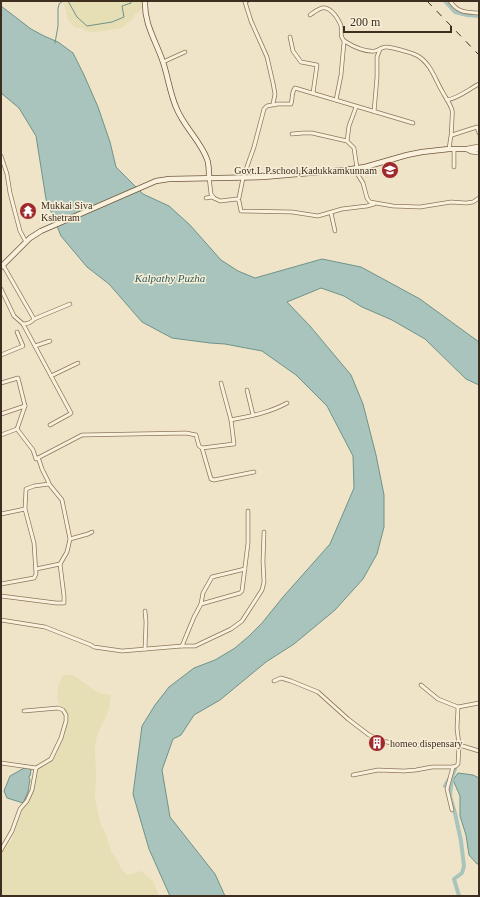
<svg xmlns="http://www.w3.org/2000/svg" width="480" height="897" viewBox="0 0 480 897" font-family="'Times New Roman',serif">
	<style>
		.farmland { fill: #e6deb5 }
		.water { fill: #a9c4bc; stroke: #6f938a }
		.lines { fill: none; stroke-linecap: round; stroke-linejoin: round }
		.stream { stroke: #6f938a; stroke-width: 1 }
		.canal { stroke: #a9c4bc; stroke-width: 4 }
		.street-casing { stroke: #8d765c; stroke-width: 4.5 }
		.secondary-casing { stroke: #6f573f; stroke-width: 6 }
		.street { stroke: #faf1dc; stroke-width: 3 }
		.secondary { stroke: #faf1dc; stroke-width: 4.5 }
		.rail { stroke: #3d2e20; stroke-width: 1; stroke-dasharray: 7 7; stroke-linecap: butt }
		.labels { text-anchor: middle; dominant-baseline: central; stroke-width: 3; stroke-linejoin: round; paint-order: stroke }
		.poi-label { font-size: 10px; fill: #3d2e20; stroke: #f7eed8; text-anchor: start }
		.water-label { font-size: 11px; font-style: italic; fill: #2f5d5a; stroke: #f7eed8 }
	</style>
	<rect width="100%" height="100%" fill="#f0e4c8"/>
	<g class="farmland">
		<polygon points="62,1 142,1 142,8 139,12 134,15 132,20 121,28 104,31 90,32 85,31 82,28 75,28 67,18 66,10"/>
		<polygon points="63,675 73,675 94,690 103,694 111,695 109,709 105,719 97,735 95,748 96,776 95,799 101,826 105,832 111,851 118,862 121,869 127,875 141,871 153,881 159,896 1,896 1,855 7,845 12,840 22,809 27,803 38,765 52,759 57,752 67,724 66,717 57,699 58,687"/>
	</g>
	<g class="water">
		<polygon points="1,6 31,29 44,36 58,42 73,53 84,75 98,107 110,142 116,167 143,194 169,206 190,225 221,260 238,271 255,278 322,259 361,267 420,299 479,342 479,385 466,379 425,339 392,320 362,307 344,296 321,288 287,302 310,326 351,375 363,404 376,455 384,495 384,527 377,554 363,579 335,610 294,644 266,662 220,700 194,715 181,735 173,739 162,770 170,817 215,874 225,896 170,896 149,849 133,794 142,726 155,705 169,687 194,668 215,660 235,648 249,636 262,623 283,597 330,544 354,488 353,456 327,406 296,375 262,351 225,344 210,343 172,338 142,322 109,284 87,267 61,236 46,199 36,136 19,108 1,93"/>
		<polygon points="26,767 31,770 30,776 29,776 29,778 30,779 28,792 23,803 7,798 4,791 10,776"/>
		<polygon points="458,773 473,775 479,778 479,864 477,864 469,855 466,835 460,816 460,796 453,780"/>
	</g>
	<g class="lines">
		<g class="stream">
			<polyline points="67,1 68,1 77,17 87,26 112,22 124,17 122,6 131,3 131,1"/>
			<polyline points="55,43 58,26 58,9 59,4 63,1"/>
		</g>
		<g class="canal">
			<polyline points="445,1 455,12 467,15 479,16"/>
			<polyline points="445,786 455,769 452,777 450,796 455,813 461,841 464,866 462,873 454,879 459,896"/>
		</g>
		<g class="street-casing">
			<g id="street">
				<path d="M 450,1 C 458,13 466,12 479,13"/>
				<path d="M 310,15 C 320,8 325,3 335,15 C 337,18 340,22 341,26 C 342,32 339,38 346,42 C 354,47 365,52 375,51 C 379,50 382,47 386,47 C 391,47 396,49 401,50 C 407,52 413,53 418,56 C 431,64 435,79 442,91 C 445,97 450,103 452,110 C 453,113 452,116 452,119 C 452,129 451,139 449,149"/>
				<polyline points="290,37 293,51 301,62 317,65 313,93"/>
				<polyline points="163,62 185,52"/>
				<polyline points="336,100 341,75 344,42"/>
				<path d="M 447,100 C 459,98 469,89 479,84"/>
				<path d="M 274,105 L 277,104 L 291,104 C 293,98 291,93 295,88 L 413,123"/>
				<polyline points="374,112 377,77 377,57 380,49"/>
				<polyline points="292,134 303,133 312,133 347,141 354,148 358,175 363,183 367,198 370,202 393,206 420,207 451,202 466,203 473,202 479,198"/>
				<polyline points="452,135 477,127 479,133"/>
				<polyline points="347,141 349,126 356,107"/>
				<polyline points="468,148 479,146"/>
				<polyline points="467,150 471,152 479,153"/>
				<polyline points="1,156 7,174 10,193 20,231 26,242"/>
				<polyline points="454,167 454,149"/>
				<polyline points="209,177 211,194 214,198 220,201 237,199 239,201 241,211 292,212 318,216 342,209 367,206 374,204"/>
				<polyline points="206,198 212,197 214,198"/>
				<polyline points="239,198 243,178 254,147 264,109 267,106 272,105 273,104 275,94 273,83 267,57 251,21 245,2 247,1"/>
				<polyline points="331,213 335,231"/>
				<polyline points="3,265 34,319"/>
				<polyline points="1,289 14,316 23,324 71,413 70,414 50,425"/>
				<path d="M 23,324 C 27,324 31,323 34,319 L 70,304"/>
				<polyline points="35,346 50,341"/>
				<polyline points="1,355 23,346 17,332"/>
				<polyline points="51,376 78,363"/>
				<polyline points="1,383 18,378 25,406 17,429 1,435"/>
				<polyline points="247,390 253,415"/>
				<polyline points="1,414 25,406"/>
				<path d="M 231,420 C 250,416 269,413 287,403"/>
				<polyline points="17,429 33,450 36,459 82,435 186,433 196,435 199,446 202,448 234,444 231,420 221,383"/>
				<polyline points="202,448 211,479 214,480 254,472"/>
				<polyline points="1,514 25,509"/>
				<polyline points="70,539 88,534 92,532"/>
				<polyline points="36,569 60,564 67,552 70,539 62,500 49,484 48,481 42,469 39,460 37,458"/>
				<polyline points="1,584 34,578 36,574 34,543 25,509 26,489 34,486 49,484"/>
				<polyline points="1,596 56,603 64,603 64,596 60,564"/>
				<polyline points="201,604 240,593 242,591 248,543 248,511"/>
				<polyline points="1,620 45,627 91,645 94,647 122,651 182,646 195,646 231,629 242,621 262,590 264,582 263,562 264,532"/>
				<polyline points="182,646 194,617 201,604 203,593 212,577 245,569"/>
				<polyline points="145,649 146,622 145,611"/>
				<polyline points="274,681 281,678 291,681 318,692 348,719 369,735 383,741 395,744 412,745 459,745 466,747 479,751"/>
				<polyline points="421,685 438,699 458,707 479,703"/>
				<polyline points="1,763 36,768 51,759 61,738 66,721 66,715 63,710 58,708 24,711"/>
				<polyline points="353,775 378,770 404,771 416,770 432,767 453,767 456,766 458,764 459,745 457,728 458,707"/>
				<polyline points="452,810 447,789 453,767"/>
				<polyline points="1,850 12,831 20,809 27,801 32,790 36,768"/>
			</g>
		</g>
		<g class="secondary-casing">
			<g id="secondary">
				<path d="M 145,1 C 144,24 156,41 163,62 C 168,77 170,93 176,107 C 183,126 200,140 207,159 C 209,164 209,172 209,177"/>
				<polyline points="1,267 30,238 41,231 156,181 169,179 263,177 344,170 365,167 407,155 422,152 449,149 479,149"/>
			</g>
		</g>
		<use href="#street" class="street"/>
		<use href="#secondary" class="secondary"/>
		<polyline class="rail" points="427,1 479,55"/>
	</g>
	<defs>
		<g id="school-disc" transform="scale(0.9)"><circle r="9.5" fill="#9e2a2b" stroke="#f7eed8"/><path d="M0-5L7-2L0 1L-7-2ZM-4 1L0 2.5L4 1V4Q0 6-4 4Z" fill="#fff"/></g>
		<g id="temple-disc" transform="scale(0.9)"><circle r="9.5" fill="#9e2a2b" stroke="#f7eed8"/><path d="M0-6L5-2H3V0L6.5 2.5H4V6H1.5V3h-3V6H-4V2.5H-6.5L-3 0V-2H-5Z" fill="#fff"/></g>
		<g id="building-disc" transform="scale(0.9)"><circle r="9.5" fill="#9e2a2b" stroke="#f7eed8"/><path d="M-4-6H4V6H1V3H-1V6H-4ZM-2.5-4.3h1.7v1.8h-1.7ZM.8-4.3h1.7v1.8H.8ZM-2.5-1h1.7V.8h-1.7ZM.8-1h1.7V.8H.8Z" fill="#fff"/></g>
	</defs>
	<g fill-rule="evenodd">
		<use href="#school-disc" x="390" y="170"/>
		<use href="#temple-disc" x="28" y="211"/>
		<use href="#building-disc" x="377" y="743"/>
	</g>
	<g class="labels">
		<g class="poi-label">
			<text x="377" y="170" text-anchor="end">Govt.L.P.school,Kadukkamkunnam</text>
			<text x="41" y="205">Mukkai Siva<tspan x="41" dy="12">Kshetram</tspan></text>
			<text x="390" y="743">homeo dispensary</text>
		</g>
		<g class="water-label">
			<text x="170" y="278">Kalpathy Puzha</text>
		</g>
	</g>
	<rect width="480" height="897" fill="none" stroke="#3d2e20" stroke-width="4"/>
	<path d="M344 26v6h107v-6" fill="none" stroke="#3d2e20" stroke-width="2"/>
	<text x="350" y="26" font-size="12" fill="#3d2e20" stroke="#f7eed8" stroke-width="3" paint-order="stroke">200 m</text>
</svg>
